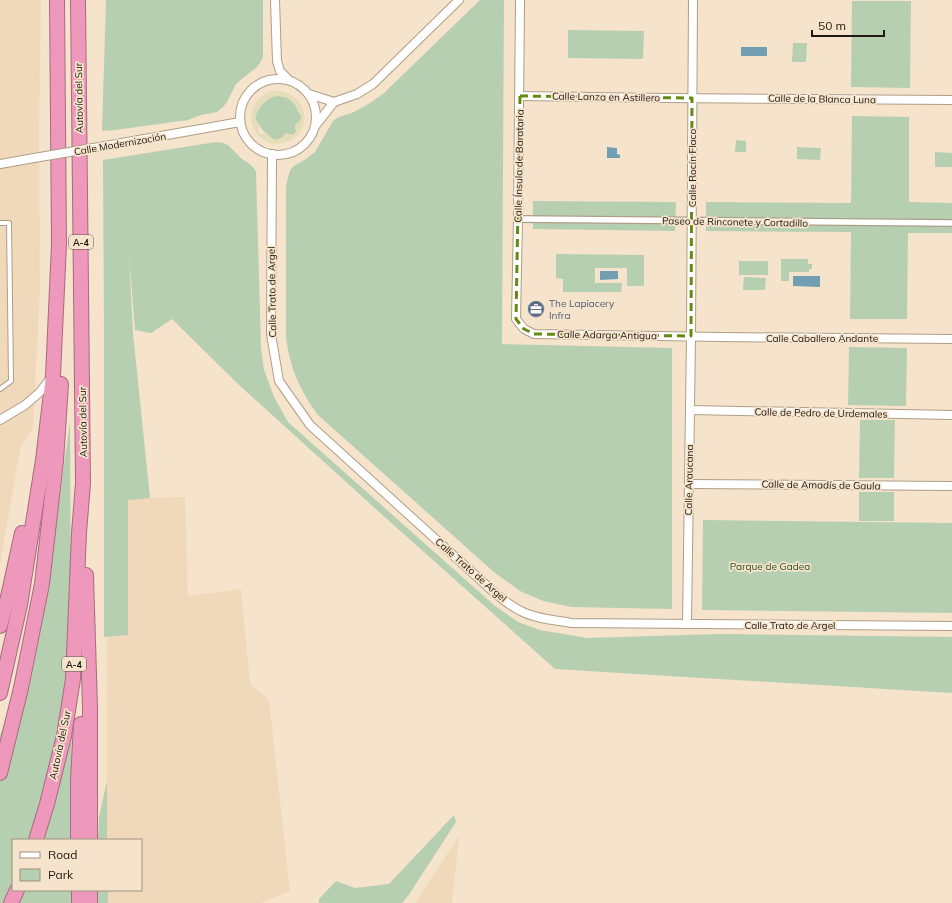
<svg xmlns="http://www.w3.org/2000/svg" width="952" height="903" viewBox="0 0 952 903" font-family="Mulish,sans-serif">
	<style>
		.built { fill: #f0d9bb }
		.green { fill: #b6cfb1 }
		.sand { fill: #e6dcb7; fill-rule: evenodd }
		.water { fill: #719fb1 }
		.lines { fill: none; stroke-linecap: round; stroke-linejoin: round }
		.service-casing { stroke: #af9e87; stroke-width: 6 }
		.pedestrian-casing { stroke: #af9e87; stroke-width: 8 }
		.minor-casing { stroke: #af9e87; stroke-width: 10 }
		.motorway-casing { stroke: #a66b7f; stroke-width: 16 }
		.service { stroke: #fff; stroke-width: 4 }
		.pedestrian { stroke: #fff; stroke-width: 5.5 }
		.minor { stroke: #fff; stroke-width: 8 }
		.motorway { stroke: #ee98bb; stroke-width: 14 }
		.minor-bridge-casing { stroke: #af9e87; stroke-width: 10; stroke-linecap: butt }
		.minor-bridge { stroke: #fff; stroke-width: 8 }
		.marked { fill: none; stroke: #658a10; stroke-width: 3; stroke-dasharray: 8 5; stroke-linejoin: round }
		.labels { text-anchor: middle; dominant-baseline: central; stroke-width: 3.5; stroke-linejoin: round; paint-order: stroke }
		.shield { fill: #f5e3cb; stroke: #5f5548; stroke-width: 1 }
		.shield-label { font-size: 9px; font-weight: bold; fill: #1f1810 }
		.street-label { font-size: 10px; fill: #1f1810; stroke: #f5e3cb }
		.service-label { font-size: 10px; fill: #4e5e75; stroke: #f5e3cb; text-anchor: start }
		.park-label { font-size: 10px; fill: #264d1e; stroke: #f5e3cb }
	</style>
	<rect width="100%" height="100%" fill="#f5e3cb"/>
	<g class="built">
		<polygon points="0,0 41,0 39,131 40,290 33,428 21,445 0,564"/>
		<polygon points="185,497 188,596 241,589 250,684 269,700 290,891 261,903 108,903 108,890 141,890 141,840 107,840 107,637 127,498"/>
		<polygon points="459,836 452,903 415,903"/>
	</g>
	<g class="green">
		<polygon points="106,0 263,0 263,57 260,63 256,68 243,78 236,84 227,102 223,107 217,112 201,115 188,120 115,130 102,131"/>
		<path d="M 480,0 L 504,0 L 502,344 L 672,348 L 672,609 L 571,607 L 543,601 L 520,591 L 495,573 L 318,415 C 299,389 291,370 286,338 L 286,186 L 290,170 L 294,166 L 306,159 L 315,152 L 333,121 L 339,117 L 354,112 L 370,103 L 384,93 Z"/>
		<polygon points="852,1 911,1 910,88 851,87"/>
		<polygon points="568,30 644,31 643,59 568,58"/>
		<polygon points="793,43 807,43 806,62 792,62"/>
		<path d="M 276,96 C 288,96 295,101 298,112 C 305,117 300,122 295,126 L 296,131 C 295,136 291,135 287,133 L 282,138 L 276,140 C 268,138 258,125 255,118 C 257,108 266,98 276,96 Z"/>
		<polygon points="852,116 909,117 909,202 952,203 952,233 908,233 907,319 850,319 851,232 706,231 706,202 851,203"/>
		<polygon points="736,140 746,141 746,152 735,152"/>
		<polygon points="216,142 223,143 228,145 242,159 250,164 256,171 261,348 264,370 274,397 288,422 495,606 518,622 540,630 587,638 718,634 952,637 952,693 555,669 378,511 239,385 172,319 151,333 135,330 129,255 133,333 150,498 128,500 128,635 104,637 104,328 103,160"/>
		<polygon points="797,147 821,148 820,160 797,159"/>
		<polygon points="935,152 952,153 952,167 935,167"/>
		<polygon points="533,201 676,202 675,231 533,229"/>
		<polygon points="556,254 644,255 644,286 627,286 627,268 595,268 595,283 622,283 621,292 563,292 563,279 556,278"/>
		<polygon points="781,259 808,259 808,264 812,264 812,269 809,269 809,272 789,272 789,281 781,281"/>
		<rect x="739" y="261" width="29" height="14"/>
		<polygon points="744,277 766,278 765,290 743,290"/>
		<polygon points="849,347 907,348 906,406 848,405"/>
		<polygon points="860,420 895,420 894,478 859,478"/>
		<polygon points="70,421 72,840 13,840 13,890 73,890 73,903 0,903 0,736 48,585"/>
		<rect x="859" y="492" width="35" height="29"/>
		<polygon points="703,520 952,523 952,613 702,610"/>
		<polygon points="107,781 107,840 98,840 99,817"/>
		<polygon points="454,815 456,822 408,896 402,903 319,903 319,899 336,881 355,888 389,884"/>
		<rect x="96" y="890" width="12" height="13"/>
	</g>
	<path class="sand" d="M 272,91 C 293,89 311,107 302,128 C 299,135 293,140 286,142 C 254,153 234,105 272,91 ZM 276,96 C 287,96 295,101 298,112 C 307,118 298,121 296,125 L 296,131 L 294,134 L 291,135 L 285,133 L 282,138 L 276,140 L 270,137 L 266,132 L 262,134 L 259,133 L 258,129 L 260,126 L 255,118 C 257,108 266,98 276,96 Z"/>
	<g class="water">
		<rect x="741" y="47" width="26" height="9"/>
		<polygon points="607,147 617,148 617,154 620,155 620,158 607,158"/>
		<polygon points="600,271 618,271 618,279 600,280"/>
		<polygon points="793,276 820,276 820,287 793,286"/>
	</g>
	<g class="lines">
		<g class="service-casing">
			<polyline id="service" points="0,223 9,223 11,381 0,389"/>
		</g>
		<g class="pedestrian-casing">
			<polyline id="pedestrian" points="518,219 952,223"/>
		</g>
		<g class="minor-casing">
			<g id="minor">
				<polyline points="275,0 277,61 280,71 288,79"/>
				<polyline points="520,0 518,219 516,319 524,329 534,334 719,337 952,339"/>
				<circle cx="278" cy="117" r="38"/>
				<polyline points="309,94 334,102"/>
				<polyline points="520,96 664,98 952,100"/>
				<polyline points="316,125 334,102 357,94 373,84 459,0"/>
				<polyline points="105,146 240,122"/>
				<path d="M 272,154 L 271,334 L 279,381 L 310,425 L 497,595 C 505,601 512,607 521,611 C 536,619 555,620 571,623 L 952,626"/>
				<polyline points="0,164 34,158"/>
				<polyline points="690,410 952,415"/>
				<polyline points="0,420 25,405 39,393 51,378"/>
				<polyline points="689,484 952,486"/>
				<polyline points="687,624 691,336 693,0"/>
			</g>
		</g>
		<g class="motorway-casing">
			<g id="motorway">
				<polyline points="86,575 90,708 90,840"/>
				<polyline points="0,626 8,597 22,533"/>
				<polyline points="0,693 20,605 43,460 53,376 59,244 57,0"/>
				<polyline points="0,773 21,688 42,584 56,461 61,384"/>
				<polyline points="36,840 47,804 64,736 73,679 79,533 83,483 78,0"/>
				<polyline points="78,840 78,779 81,724"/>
				<polyline points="79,890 79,903"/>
				<polyline points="90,890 90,903"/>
				<polyline points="11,903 17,890"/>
			</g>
		</g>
		<use href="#service" class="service"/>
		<use href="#pedestrian" class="pedestrian"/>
		<use href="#minor" class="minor"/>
		<use href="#motorway" class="motorway"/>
		<g class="minor-bridge-casing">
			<polyline id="minor-bridge" points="34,158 105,146"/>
		</g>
		<use href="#minor-bridge" class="minor-bridge"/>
	</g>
	<path class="marked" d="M 520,96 L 692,98 L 691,336 L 534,334 L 524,329 L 516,319 Z"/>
	<defs>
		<g id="office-disc" transform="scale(0.9)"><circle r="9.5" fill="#5c6f8a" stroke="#f5e3cb"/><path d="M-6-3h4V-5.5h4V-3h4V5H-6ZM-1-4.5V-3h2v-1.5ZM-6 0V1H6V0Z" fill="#fff"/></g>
	</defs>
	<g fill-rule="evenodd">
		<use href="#office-disc" x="536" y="309"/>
	</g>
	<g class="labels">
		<g class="shield">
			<rect x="69" y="235" width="24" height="14" rx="3"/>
			<rect x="62" y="657" width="24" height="14" rx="3"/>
		</g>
		<g class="shield-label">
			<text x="81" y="242">A-4</text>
			<text x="74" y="664">A-4</text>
		</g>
		<g class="street-label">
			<text transform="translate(606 97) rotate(1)">Calle Lanza en Astillero</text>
			<text transform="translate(79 98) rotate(-91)">Autovía del Sur</text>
			<text transform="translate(822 99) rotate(1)">Calle de la Blanca Luna</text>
			<text transform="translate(120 144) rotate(-10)">Calle Modernización</text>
			<text transform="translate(519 166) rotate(-89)">Calle Ínsula de Barataria</text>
			<text transform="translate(692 168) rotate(-90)">Calle Rocín Flaco</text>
			<text transform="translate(735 222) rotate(1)">Paseo de Rinconete y Cortadillo</text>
			<text transform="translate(272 292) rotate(-91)">Calle Trato de Argel</text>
			<text transform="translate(607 335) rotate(1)">Calle Adarga Antigua</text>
			<text x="822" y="338">Calle Caballero Andante</text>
			<text transform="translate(821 413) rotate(1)">Calle de Pedro de Urdemales</text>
			<text transform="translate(83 422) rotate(-91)">Autovía del Sur</text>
			<text transform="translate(689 480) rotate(-89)">Calle Araucana</text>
			<text transform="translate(821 485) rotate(1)">Calle de Amadís de Gaula</text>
			<text transform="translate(471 570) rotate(41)">Calle Trato de Argel</text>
			<text x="790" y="625">Calle Trato de Argel</text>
			<text transform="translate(60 745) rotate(-78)">Autovía del Sur</text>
		</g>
		<g class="service-label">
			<text x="549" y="303">The Lapiacery<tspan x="549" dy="12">Infra</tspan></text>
		</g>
		<g class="park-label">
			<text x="770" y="566">Parque de Gadea</text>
		</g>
	</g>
	<rect x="12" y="839" width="130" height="52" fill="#f5e3cb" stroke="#9f9280"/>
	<rect x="20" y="852" width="20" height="6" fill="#ffffff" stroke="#9f9280"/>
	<text x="48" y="859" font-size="12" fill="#1f1810">Road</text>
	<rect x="20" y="869" width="20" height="12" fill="#b6cfb1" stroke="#9f9280"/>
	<text x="48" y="879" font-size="12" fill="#1f1810">Park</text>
	<path d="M812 30v6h72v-6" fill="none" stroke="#1f1810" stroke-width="2"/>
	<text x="818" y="30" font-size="12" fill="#1f1810" stroke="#f5e3cb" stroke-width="3" paint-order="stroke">50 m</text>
</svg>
